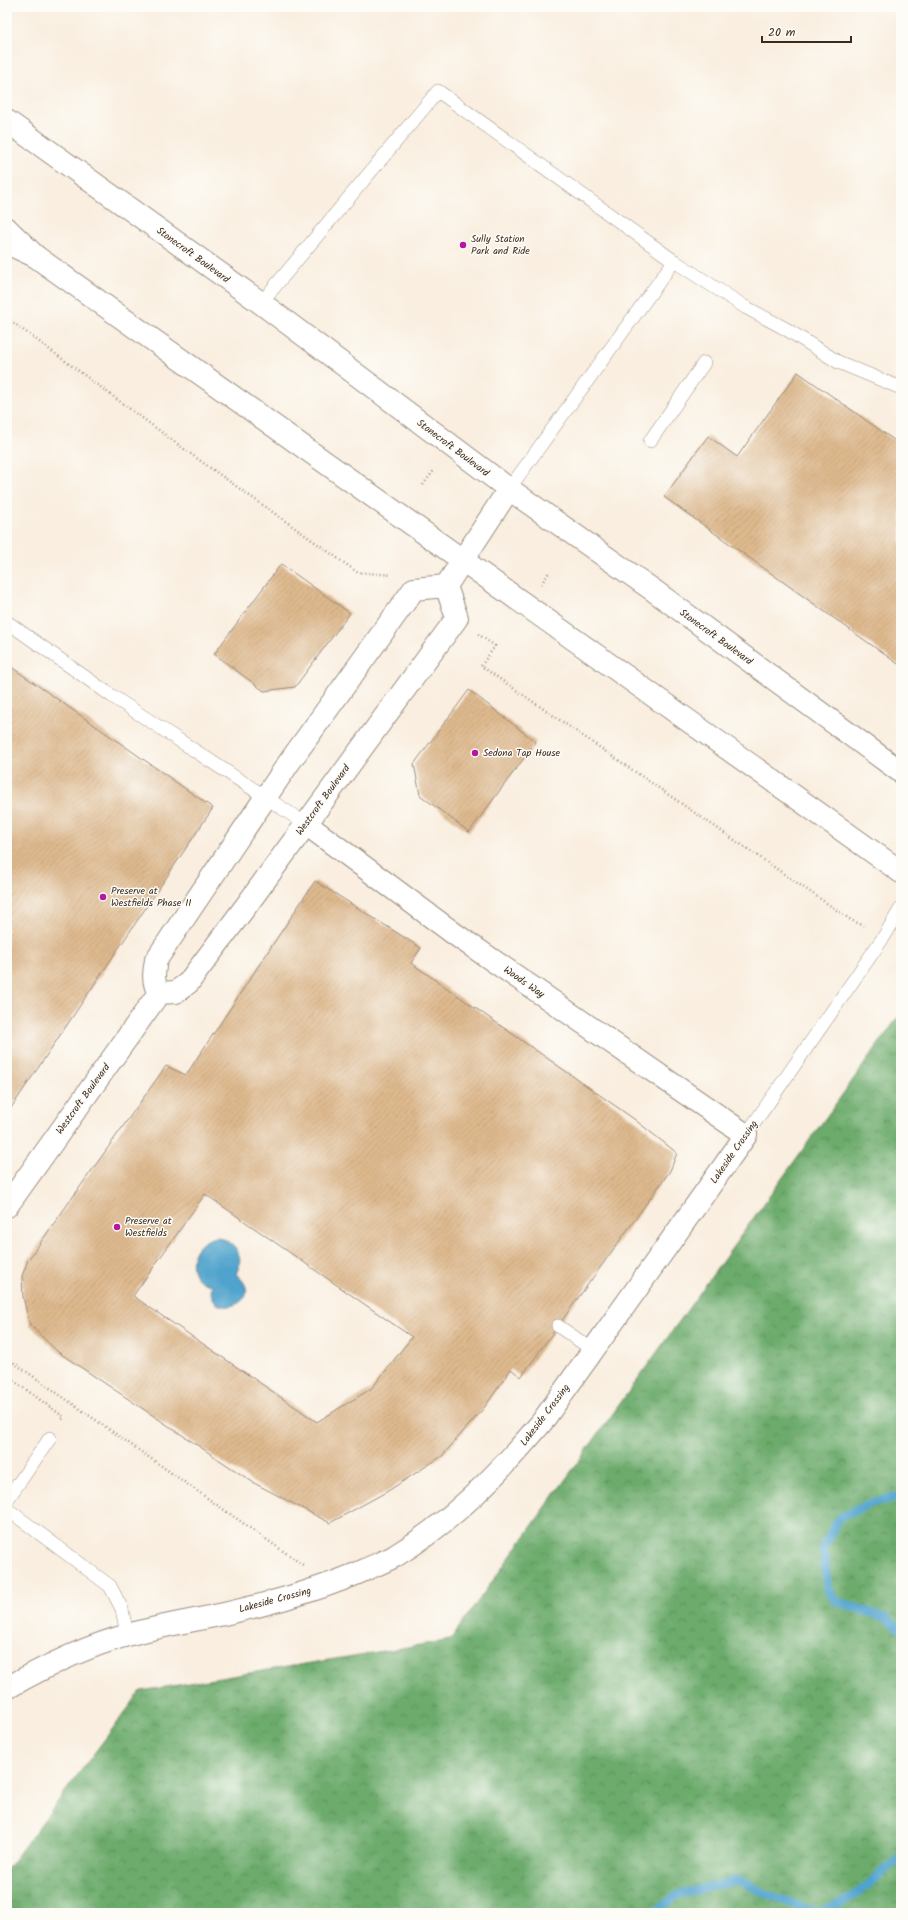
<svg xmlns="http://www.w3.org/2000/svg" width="908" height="1920" viewBox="0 0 908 1920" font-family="Kalam,sans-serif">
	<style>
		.forest { fill: url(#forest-crowns); stroke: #546a45 }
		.water { fill: #50a3cc; stroke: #466675 }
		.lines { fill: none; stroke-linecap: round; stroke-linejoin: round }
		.stream { stroke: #50a3cc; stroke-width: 9 }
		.building { fill: url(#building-hatch); fill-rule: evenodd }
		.service-casing { stroke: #9a8c7e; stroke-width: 14 }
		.minor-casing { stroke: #9a8c7e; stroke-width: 24 }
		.secondary-casing { stroke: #9a8c7e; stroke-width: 24 }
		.primary-casing { stroke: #9a8c7e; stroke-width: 24 }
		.path { stroke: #9a8c7e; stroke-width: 2.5; stroke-dasharray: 1 3; stroke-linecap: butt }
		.service { stroke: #fff; stroke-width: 13 }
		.minor { stroke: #fff; stroke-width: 22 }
		.secondary { stroke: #fff; stroke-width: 22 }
		.primary { stroke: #fff; stroke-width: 22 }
		.poi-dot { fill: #b5179e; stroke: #fdfcf7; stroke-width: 1.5 }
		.labels { text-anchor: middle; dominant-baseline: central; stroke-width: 3; stroke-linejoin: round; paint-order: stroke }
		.poi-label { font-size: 10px; fill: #3b2a1e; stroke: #fdfcf7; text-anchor: start }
		.street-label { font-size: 10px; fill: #3b2a1e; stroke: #fdfcf7 }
	</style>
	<defs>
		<pattern id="forest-crowns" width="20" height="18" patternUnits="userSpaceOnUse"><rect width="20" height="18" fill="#6cab6c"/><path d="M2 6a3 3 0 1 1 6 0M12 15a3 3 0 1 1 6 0" fill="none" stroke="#5a8b58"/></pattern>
		<pattern id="building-hatch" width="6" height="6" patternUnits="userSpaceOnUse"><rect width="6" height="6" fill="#deb98e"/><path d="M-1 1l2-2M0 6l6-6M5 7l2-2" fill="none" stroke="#bf9f7a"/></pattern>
	</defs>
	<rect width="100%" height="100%" fill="#fdfcf7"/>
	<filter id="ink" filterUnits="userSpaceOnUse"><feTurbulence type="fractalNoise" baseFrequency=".025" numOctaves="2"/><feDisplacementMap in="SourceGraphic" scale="8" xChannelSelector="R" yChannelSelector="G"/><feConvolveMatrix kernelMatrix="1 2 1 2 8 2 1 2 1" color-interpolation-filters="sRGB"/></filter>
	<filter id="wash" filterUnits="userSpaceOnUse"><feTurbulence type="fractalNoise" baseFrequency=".012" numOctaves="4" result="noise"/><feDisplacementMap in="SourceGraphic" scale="16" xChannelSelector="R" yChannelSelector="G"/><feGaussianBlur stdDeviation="0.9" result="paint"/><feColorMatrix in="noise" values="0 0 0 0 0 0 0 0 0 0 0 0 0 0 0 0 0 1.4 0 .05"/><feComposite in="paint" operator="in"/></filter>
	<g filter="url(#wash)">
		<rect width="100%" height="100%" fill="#f9eedf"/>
		<polygon class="forest" points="901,1013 901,1913 7,1913 7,1869 141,1691 450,1640"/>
		<path class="water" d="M 217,1237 C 235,1241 246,1256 236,1274 C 272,1303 203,1324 212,1285 C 184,1282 186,1242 217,1237 Z"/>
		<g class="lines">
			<g class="stream">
				<polyline points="901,1496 871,1503 839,1518 823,1548 828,1590 836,1601 886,1618 901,1629"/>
				<polyline points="655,1913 677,1895 738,1880 771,1896 818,1913 856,1895 901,1856"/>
			</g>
		</g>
		<g id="blocks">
			<g class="building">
				<polygon points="798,372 901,445 901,666 664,497 708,436 737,457"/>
				<polygon points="281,564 350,613 295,687 264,691 214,654"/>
				<polygon points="7,664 213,808 7,1114"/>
				<polygon points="469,690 536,742 469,832 420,795 414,764"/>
				<path d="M 315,881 L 421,948 L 411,963 L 634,1119 L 677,1153 L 670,1171 L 521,1377 L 511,1369 L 484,1408 L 442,1456 L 388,1491 L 330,1523 L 254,1483 L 58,1352 L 30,1325 L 23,1297 L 22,1276 L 28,1260 L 166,1066 L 186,1075 ZM 205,1194 L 412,1337 L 372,1388 L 317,1422 L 133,1296 Z"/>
			</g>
		</g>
	</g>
	<g filter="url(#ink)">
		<use href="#blocks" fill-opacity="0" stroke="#9a8c7e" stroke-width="1"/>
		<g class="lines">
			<g class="service-casing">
				<g id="service">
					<polyline points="261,303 438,91 674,261 745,307 786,329 838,362 901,388"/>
					<polyline points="650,441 704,363"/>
					<polyline points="509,489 674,261"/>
					<polyline points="7,622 112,696 306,824"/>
					<polyline points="746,1135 885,935 901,908"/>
					<polyline points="558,1326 593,1350"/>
					<polyline points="7,1500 50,1438"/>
					<polyline points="7,1509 110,1586 122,1609 127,1635"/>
				</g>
			</g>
			<g class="minor-casing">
				<g id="minor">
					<polyline points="446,586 509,489"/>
					<polyline points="159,993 176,992 188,983 246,906 457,618 446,586"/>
					<path d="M 159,993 C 152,982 154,972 156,960 L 288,764 L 414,589 L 446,586"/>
					<polyline points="7,1206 159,993"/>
					<path d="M 7,1688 C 44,1667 87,1646 128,1635 C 159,1626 192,1621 224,1614 C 272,1603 320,1590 365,1570 C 375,1565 386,1561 395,1556 C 453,1521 499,1473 542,1422 L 746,1135 L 456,935 L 306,824"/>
				</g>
			</g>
			<g class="secondary-casing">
				<g id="secondary">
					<polyline points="7,121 261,303 509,489 653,590 901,772"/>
					<polyline points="7,229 35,256 901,872"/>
				</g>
			</g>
			<g class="primary-casing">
				<polyline id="primary" points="7,243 35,256"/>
			</g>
			<g class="path">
				<polyline points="7,318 195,457 357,572 392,575"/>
				<polyline points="423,485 435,469"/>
				<polyline points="541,584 550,571"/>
				<polyline points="478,634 495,646 481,666 851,920 864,926"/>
				<polyline points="7,1358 303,1565"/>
				<polyline points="7,1376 64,1417 61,1421"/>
			</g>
			<use href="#service" class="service"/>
			<use href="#minor" class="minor"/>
			<use href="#secondary" class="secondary"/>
			<use href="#primary" class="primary"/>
		</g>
	</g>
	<g class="poi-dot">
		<circle cx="463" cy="245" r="4"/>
		<circle cx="475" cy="753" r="4"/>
		<circle cx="103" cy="897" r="4"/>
		<circle cx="117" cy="1227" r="4"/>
	</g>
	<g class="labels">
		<g class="poi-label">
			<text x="471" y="239">Sully Station<tspan x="471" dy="12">Park and Ride</tspan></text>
			<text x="483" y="753">Sedona Tap House</text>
			<text x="111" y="891">Preserve at<tspan x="111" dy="12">Westfields Phase II</tspan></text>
			<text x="125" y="1221">Preserve at<tspan x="125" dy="12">Westfields</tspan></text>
		</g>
		<g class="street-label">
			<text transform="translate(193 255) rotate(36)">Stonecroft Boulevard</text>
			<text transform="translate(453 448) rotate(37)">Stonecroft Boulevard</text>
			<text transform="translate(716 637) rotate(36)">Stonecroft Boulevard</text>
			<text transform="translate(323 800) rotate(-54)">Westcroft Boulevard</text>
			<text transform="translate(524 982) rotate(35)">Woods Way</text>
			<text transform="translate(83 1099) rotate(-54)">Westcroft Boulevard</text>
			<text transform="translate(734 1152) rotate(-55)">Lakeside Crossing</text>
			<text transform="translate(545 1415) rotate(-53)">Lakeside Crossing</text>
			<text transform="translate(275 1600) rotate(-15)">Lakeside Crossing</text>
		</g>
	</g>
	<rect width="908" height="1920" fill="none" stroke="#fdfcf7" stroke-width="24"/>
	<path d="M762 36v6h89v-6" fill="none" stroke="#3b2a1e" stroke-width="2"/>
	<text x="768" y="36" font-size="12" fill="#3b2a1e" stroke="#fdfcf7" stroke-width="3" paint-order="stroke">20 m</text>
</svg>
